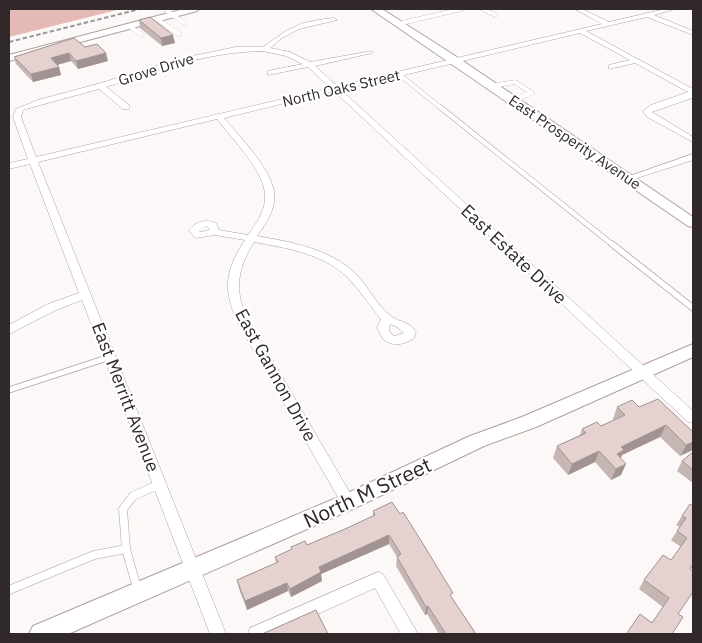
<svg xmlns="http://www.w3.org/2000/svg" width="702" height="643" viewBox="0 0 702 643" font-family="'IBM Plex Sans',sans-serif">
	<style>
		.green { fill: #e4b9b6 }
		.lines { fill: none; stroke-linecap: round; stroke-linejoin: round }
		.lane-far3-casing { stroke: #b29f9d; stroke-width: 4.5 }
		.lane-far2-casing { stroke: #b29f9d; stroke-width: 5.5 }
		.lane-far1-casing { stroke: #b29f9d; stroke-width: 7 }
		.lane-casing { stroke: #b29f9d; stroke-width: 9 }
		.street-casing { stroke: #b29f9d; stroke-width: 1 }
		.secondary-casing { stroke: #b29f9d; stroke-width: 2 }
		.lane-far3 { stroke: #fff; stroke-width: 4 }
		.lane-far2 { stroke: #fff; stroke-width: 4.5 }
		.lane-far1 { stroke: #fff; stroke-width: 5.5 }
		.lane { stroke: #fff; stroke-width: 8 }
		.street { fill: #fff; fill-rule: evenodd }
		.secondary { fill: #fff; fill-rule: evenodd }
		.rail { stroke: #9c9696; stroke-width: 2; stroke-dasharray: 4.5 2.5; stroke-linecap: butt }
		.wall { fill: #c5b5b3 }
		.shaded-wall { fill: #a09392 }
		.building { fill: #e5d2d0; stroke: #a09392 }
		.labels { text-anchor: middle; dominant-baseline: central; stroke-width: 4.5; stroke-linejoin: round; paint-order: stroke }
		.far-street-label { font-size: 15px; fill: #312929; stroke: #fff }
		.street-label { font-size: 18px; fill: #312929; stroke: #fff }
		.near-street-label { font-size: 21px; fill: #312929; stroke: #fff }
	</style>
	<rect width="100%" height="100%" fill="#fcf8f8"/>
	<polygon class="green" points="9,9 121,9 9,37"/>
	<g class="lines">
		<g class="lane-far3-casing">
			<g id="lane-far3">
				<polyline points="483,9 495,15"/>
				<polyline points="167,11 184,23"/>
				<polyline points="157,19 179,34"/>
				<polyline points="397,24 462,9"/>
				<polyline points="129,26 142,35"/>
				<polyline points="400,75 441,108"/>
				<polyline points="492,86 515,82 532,93 512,100"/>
			</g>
		</g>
		<g class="lane-far2-casing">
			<polyline id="lane-far2" points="440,107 613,245"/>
		</g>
		<g class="lane-far1-casing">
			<g id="lane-far1">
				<polyline points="612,244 693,308"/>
				<polyline points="9,390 110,357"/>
			</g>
		</g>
		<g class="lane-casing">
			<g id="lane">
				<polyline points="126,549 123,509 133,496 160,484"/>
				<polyline points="9,590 94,555 126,549 137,588"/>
			</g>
		</g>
		<g class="street-casing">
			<g id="street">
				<path d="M 575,9 L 582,9 L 609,22 L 665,9 L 675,9 L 654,15 L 693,31 L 693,35 L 647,17 L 586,31 L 693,89 L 692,98 L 652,112 L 693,137 L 693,142 L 647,117 L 643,111 L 651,105 L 688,92 L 635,63 L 609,69 L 609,65 L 630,60 L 580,33 L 341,90 L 693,411 L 693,423 L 688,422 L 334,91 L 224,118 C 240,138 279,175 274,202 C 272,215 264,226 257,236 C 291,242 327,248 354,272 C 367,284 376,305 391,316 C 400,323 408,320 416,332 L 414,338 C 404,345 393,347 383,339 L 377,328 L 381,319 C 370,306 360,290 347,277 C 322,253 286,248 254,242 C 239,266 234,287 245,313 L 353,498 L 355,502 L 353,506 L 348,508 L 343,506 L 239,325 C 223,291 224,272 245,240 L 215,235 L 195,238 L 189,230 C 197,221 205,219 216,223 L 219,230 L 248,235 C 255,225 264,213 265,200 C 268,174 232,139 217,119 L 38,162 L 226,634 L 210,634 L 82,300 L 56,310 L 9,334 L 9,325 L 48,304 L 79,293 L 30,164 L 9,169 L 9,163 L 28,159 L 13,117 L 16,109 L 38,100 L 101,83 L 178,59 L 236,47 L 263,47 L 286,31 L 303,23 L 324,19 L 334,18 L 337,20 L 299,29 L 282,38 L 270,48 L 290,52 L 310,62 L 372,51 L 372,53 L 315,66 L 337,86 L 602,24 ZM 263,51 L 286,56 L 303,64 L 268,71 L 268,75 L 308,67 L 330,88 L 36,157 L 21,117 L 23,110 L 33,107 L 99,89 L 123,109 L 129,109 L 129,105 L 106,87 C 159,70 206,52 263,51 ZM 206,226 L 210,230 L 201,232 L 199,231 ZM 390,324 L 397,327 L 404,333 L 394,336 C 389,333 388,330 390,324 Z"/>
				<polygon points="693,154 693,160 631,180 628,181 624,178"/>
				<polygon points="378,572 383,574 418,634 401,634 375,588 274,634 248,634 250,628"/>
			</g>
		</g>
		<g class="secondary-casing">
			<g id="secondary">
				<polygon points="184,9 199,9 197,11 9,61 9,55"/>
				<polygon points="371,9 382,9 460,59 693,217 693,227 688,226"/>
				<polygon points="693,344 693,357 536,427 484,446 355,508 68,634 29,634 33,626 341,496 470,436 522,417"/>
			</g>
		</g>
		<use href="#lane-far3" class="lane-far3"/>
		<use href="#lane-far2" class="lane-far2"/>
		<use href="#lane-far1" class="lane-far1"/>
		<use href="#lane" class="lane"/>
		<use href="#street" class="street"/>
		<use href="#secondary" class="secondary"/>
		<polyline class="rail" points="9,42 140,9"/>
	</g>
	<g class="wall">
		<polygon points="139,20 175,43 162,46 140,28"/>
		<polygon points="85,47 108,61 78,69 71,61 57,65 59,67 61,75 33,82 16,64 14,57"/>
		<polygon points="617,407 639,407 693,432 680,456 660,437 622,455 621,458 621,475 611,480 595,462 568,475 553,458 557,446 580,435 582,429 601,426 614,420 613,419"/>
		<polygon points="693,452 693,483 677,471 682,461"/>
		<polygon points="693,506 693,565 690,569 672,634 627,634 640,614 652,623 663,607 639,589 644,580 671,560 681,547 671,540 680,527 676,525 682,516"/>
		<polygon points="373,511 452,599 476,634 439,634 427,614 425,615 396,566 397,557 389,544 321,574 322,581 291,597 288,591 247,610 239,589 237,580 276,563 275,557 292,550 291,547 307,545 373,517"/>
	</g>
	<g class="shaded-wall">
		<polygon points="173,35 175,43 162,46 161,38"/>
		<polygon points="69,53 71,61 53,66 51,58"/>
		<polygon points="106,53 108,61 78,69 76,61"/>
		<polygon points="59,67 61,75 33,82 31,74"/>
		<polygon points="666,425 660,437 622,455 619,462 612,465 621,447"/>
		<polygon points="693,442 693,450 680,456 686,445"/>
		<polygon points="599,451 595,462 568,475 572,464"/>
		<polygon points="626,464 621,475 611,480 616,469"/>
		<polygon points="389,535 389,544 321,574 322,581 291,597 290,589 319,567"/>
		<polygon points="287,583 288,591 247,610 245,601"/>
		<polygon points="428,606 427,614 425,615 426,607"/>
	</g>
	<g class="building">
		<polygon points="150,17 173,35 161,38 139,20"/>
		<polygon points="74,38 85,47 97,44 106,53 76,61 69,53 51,58 59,67 31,74 14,57"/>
		<polygon points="658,399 693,432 693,442 686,445 666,425 621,447 624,450 617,454 626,464 616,469 599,451 572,464 557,446 586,433 582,429 597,422 601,426 625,415 617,407 632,400 639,407"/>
		<polygon points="693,452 693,470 682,461"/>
		<polygon points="392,502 400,514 403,512 423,544 453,593 450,595 476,634 446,634 428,606 426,607 397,557 401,554 389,535 319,567 321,572 290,589 287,583 245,601 237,580 278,562 275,557 292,549 291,547 305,541 307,545 345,529 375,515 373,511"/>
		<polygon points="690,504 693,506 693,564 690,569 693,571 693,592 678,614 683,617 672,634 629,634 627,633 640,614 652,623 669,598 644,580 663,555 671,560 687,538 677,531 686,518 682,516"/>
		<polygon points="316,610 328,634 262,634"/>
	</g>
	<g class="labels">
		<g class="far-street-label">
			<text transform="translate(156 69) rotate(-17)">Grove Drive</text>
			<text transform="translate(341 88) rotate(-13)">North Oaks Street</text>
			<text transform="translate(575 142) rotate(34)">East Prosperity Avenue</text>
		</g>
		<g class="street-label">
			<text transform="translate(514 254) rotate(43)">East Estate Drive</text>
			<text transform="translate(276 375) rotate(61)">East Gannon Drive</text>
			<text transform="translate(126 397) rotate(69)">East Merritt Avenue</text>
		</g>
		<g class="near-street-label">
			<text transform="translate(367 492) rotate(-25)">North M Street</text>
		</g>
	</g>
	<rect width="702" height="643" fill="none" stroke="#312929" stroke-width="20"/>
</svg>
